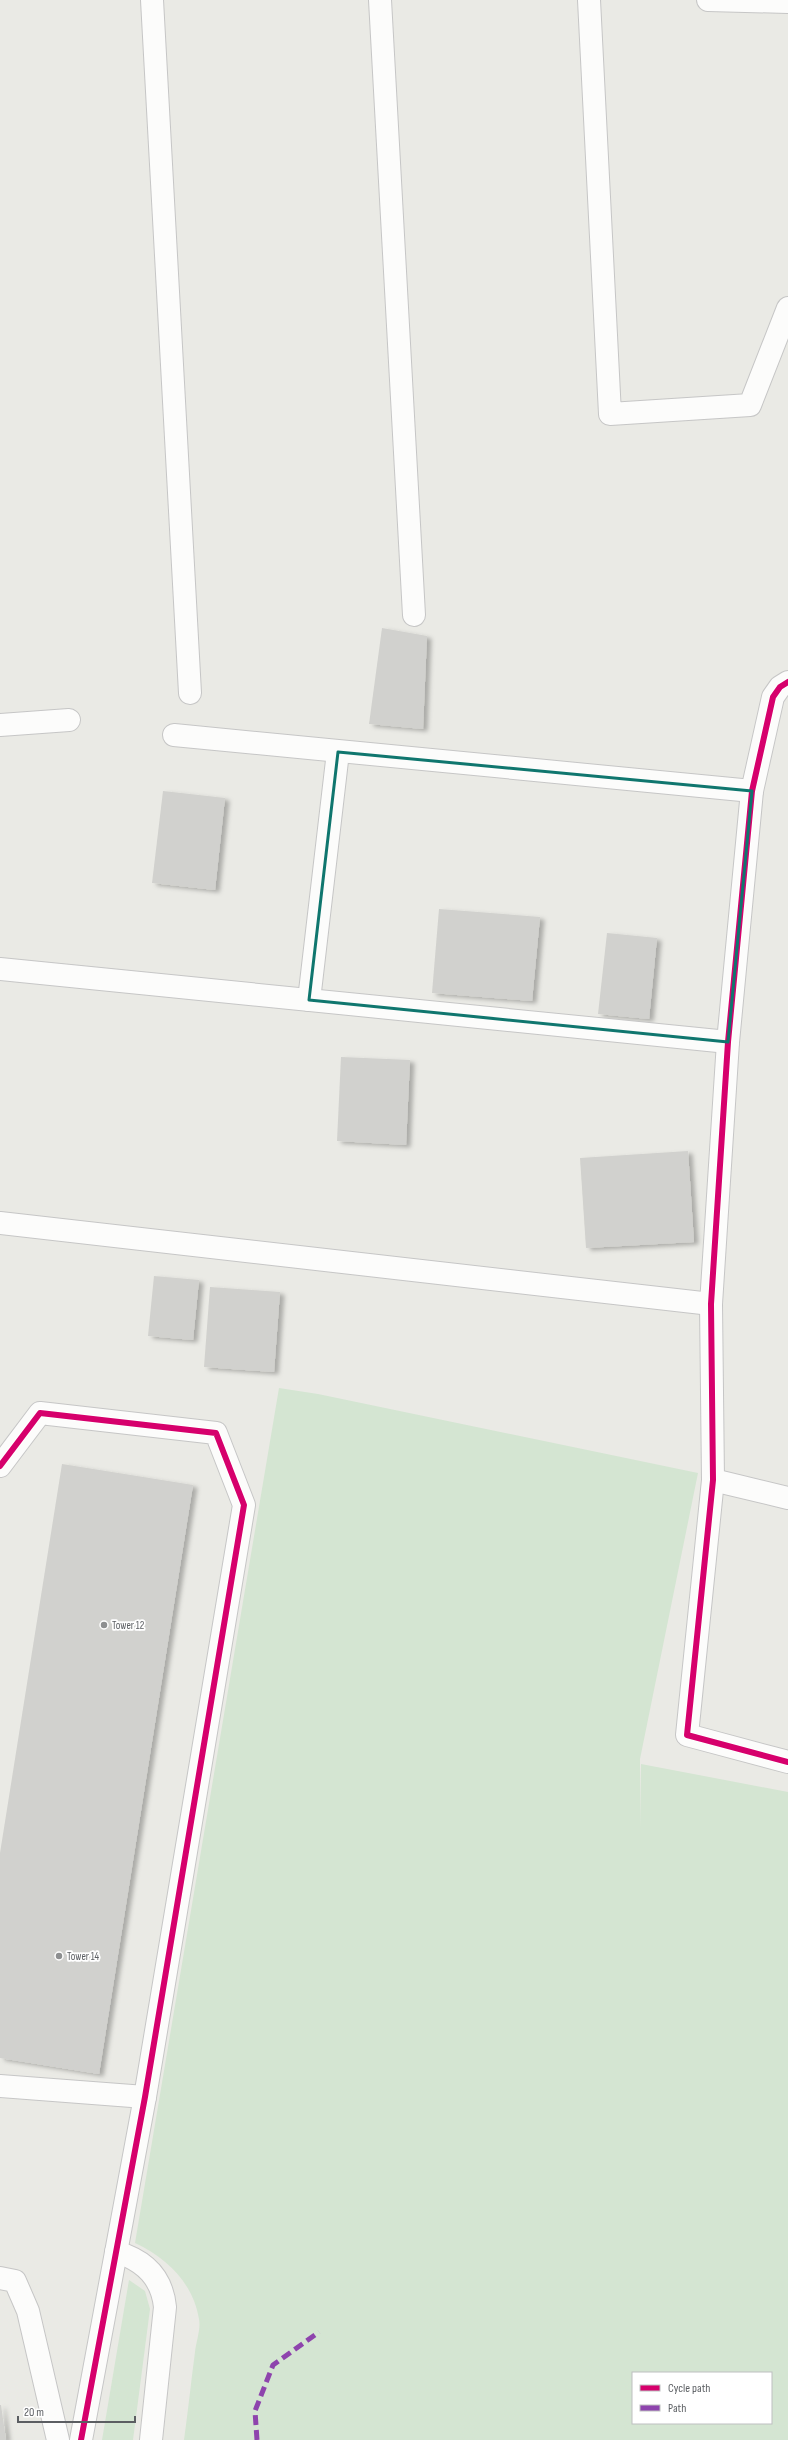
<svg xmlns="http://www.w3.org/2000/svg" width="788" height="2440" viewBox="0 0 788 2440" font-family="'Sofia Sans Condensed',sans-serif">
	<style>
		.green { fill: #d4e5d2; fill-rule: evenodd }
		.building { fill: #d1d1ce; filter: url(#shadow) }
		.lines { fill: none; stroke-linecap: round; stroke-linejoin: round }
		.minor-casing { stroke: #c6c6c6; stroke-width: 24 }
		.minor { stroke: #fcfcfb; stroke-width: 22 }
		.quiet { stroke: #8e44ad; stroke-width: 5; stroke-dasharray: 10 5; stroke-linecap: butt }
		.cycleway-casing { stroke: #fff; stroke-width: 8 }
		.cycleway { stroke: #d6006c; stroke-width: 6 }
		.marked { fill: none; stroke: #0f766e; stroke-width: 3; stroke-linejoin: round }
		.poi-dot { fill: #8d8f90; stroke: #fff; stroke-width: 1.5 }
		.labels { text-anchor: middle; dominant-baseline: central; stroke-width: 3.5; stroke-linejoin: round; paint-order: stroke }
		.poi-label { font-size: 11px; fill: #5b5e62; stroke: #fff; text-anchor: start }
	</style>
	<defs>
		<filter id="shadow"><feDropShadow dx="4.5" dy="2.5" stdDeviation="2" flood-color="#0004"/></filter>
	</defs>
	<rect width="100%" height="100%" fill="#eaeae5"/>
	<g class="green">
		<path d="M 279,1388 L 318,1394 L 698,1473 L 640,1759 L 640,1828 L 641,1764 L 788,1792 L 788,2440 L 184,2440 C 188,2411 191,2382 195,2352 C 196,2342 201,2329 199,2319 C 193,2283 167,2258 135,2243 ZM 633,2373 L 771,2373 L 771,2423 L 633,2423 Z"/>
		<polygon points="129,2280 145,2291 150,2309 133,2440 102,2440"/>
	</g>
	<g class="building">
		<polygon points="382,628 427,636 423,729 369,724"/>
		<polygon points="163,791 225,798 215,890 152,883"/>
		<polygon points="439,909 540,917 532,1001 432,993"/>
		<polygon points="607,933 657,938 649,1019 598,1014"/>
		<polygon points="341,1057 410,1060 406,1145 337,1141"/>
		<polygon points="688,1151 694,1242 586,1248 580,1158"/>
		<polygon points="154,1276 199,1280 193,1340 148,1336"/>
		<polygon points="210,1287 280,1292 274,1372 204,1367"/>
		<polygon points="62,1464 193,1485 99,2074 0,2058 0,1853"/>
		<polygon points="0,2405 1,2405 6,2440 0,2440"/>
	</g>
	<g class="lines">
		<g class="minor-casing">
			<g id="minor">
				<polyline points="152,0 190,693"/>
				<polyline points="380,0 414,615"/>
				<polyline points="589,0 610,414 750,405 788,308"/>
				<polyline points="708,0 788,2"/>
				<polyline points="788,682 780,687 773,697 752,791 728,1042 711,1304 713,1480 687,1735 788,1762"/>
				<polyline points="0,725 69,720"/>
				<polyline points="174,735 752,791"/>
				<polyline points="0,969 728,1042"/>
				<polyline points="309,1000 338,752"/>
				<polyline points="0,1223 711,1304"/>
				<polyline points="0,1466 40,1413 216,1433 244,1505 145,2097 81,2440"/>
				<polyline points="713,1480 788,1498"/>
				<polyline points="0,2086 145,2097"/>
				<path d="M 116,2252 C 144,2260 162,2277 165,2307 L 151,2440"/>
				<polyline points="0,2278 15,2281 28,2311 58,2440"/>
			</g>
		</g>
		<use href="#minor" class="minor"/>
		<polyline class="quiet" points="257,2440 255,2411 273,2365 319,2332"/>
		<g class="cycleway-casing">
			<g id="cycleway">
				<polyline points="788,682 780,687 773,697 752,791 728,1042 711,1304 713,1480 687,1735 788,1762"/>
				<polyline points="0,1466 40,1413 216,1433 244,1505 145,2097 81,2440"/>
			</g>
		</g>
		<use href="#cycleway" class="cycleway"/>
	</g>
	<path class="marked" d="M 338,752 L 752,791 L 728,1042 L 309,1000 Z"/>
	<g class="poi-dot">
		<circle cx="104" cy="1625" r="4"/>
		<circle cx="59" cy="1956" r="4"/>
	</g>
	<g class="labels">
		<g class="poi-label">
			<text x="112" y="1625">Tower 12</text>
			<text x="67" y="1956">Tower 14</text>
		</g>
	</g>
	<rect x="632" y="2372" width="140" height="52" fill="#ffffff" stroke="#bdbfc0"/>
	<rect x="640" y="2385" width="20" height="6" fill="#d6006c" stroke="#bdbfc0"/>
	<text x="668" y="2392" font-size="12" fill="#5b5e62">Cycle path</text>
	<rect x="640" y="2405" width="20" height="6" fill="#8e44ad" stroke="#bdbfc0"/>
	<text x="668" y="2412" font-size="12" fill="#5b5e62">Path</text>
	<path d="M18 2416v6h117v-6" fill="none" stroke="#5b5e62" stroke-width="2"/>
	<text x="24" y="2416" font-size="12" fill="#5b5e62" stroke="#ffffff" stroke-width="3" paint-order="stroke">20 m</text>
</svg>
